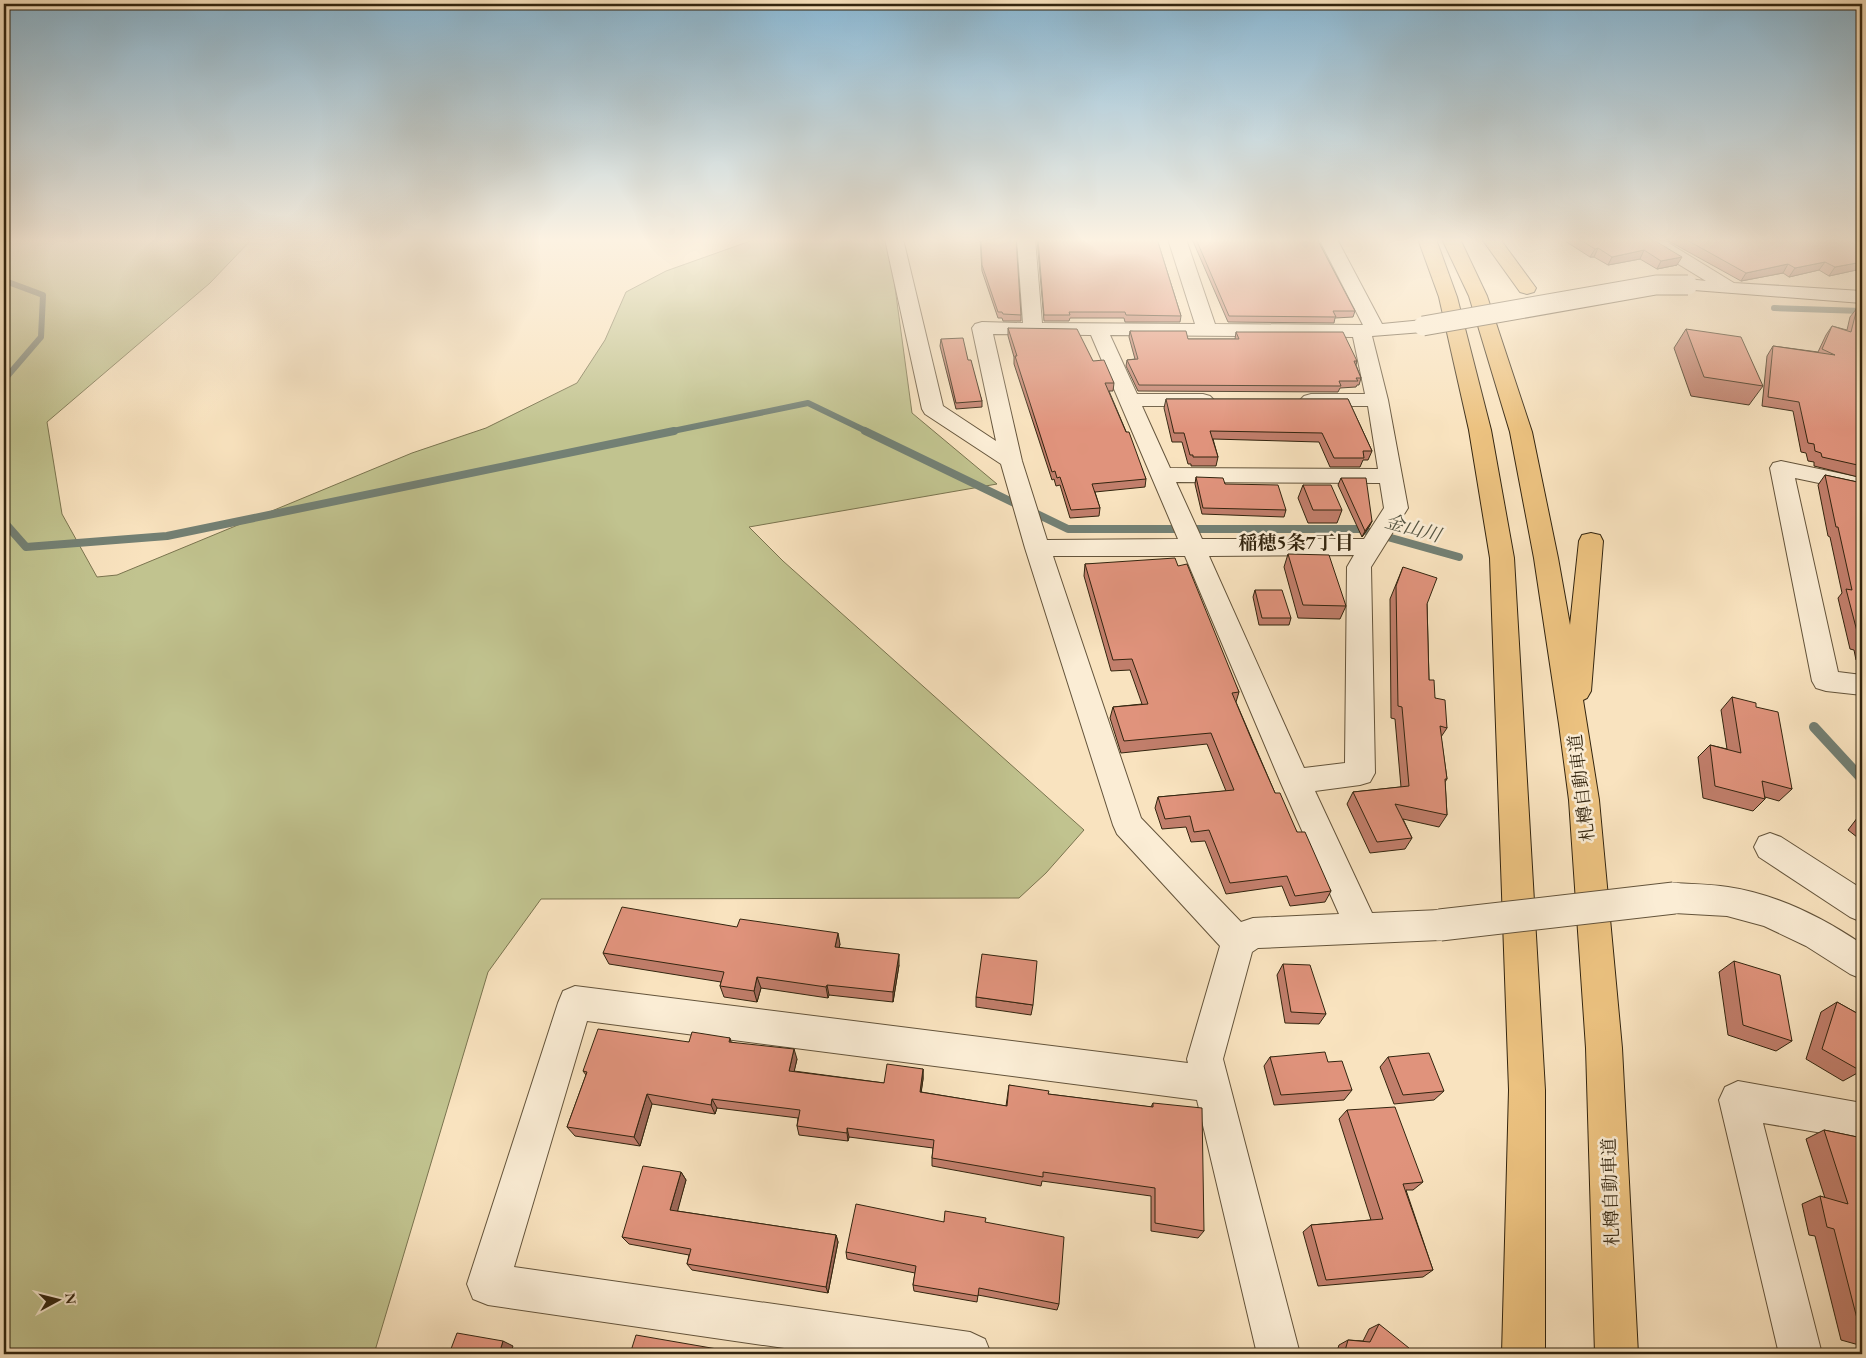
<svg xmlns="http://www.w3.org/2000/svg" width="1866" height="1358" viewBox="0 0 1866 1358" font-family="'EB Garamond','Noto Serif JP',serif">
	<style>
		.green { fill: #c1c38f; stroke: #7a744f }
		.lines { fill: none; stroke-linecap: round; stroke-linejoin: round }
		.stream-far2 { stroke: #738074; stroke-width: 6 }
		.stream-far1 { stroke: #738074; stroke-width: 8 }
		.stream { stroke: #738074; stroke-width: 10 }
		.minor-casing { stroke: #64543b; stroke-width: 2 }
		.highway-casing { stroke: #33250f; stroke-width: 2 }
		.minor { fill: #fbedd5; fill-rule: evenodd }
		.highway { fill: #ecc280; fill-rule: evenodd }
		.minor-bridge-far1-casing { stroke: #64543b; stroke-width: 21; stroke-linecap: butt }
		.minor-bridge-casing { stroke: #64543b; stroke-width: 33; stroke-linecap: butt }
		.minor-bridge-far1 { stroke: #fbedd5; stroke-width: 19 }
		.minor-bridge { stroke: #fbedd5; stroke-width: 31 }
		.wall { fill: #c17e6b; stroke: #33250f }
		.shaded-wall { fill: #9d6757; stroke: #33250f }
		.building { fill: #e0937c; stroke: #33250f }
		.labels { text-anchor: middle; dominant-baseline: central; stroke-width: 5; stroke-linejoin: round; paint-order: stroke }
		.street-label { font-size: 18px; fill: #33250f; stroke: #fbedd5 }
		.water-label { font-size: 19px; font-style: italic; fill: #535341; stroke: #fbedd5 }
		.neighbourhood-label { font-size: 19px; font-weight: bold; fill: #33250f; stroke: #fbedd5 }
	</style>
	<rect width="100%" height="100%" fill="#f9e3bf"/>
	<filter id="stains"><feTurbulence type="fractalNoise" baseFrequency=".004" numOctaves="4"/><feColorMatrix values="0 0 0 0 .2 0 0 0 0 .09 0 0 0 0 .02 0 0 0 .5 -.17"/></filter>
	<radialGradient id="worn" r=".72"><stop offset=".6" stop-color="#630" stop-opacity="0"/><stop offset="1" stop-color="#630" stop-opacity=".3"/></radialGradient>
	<polygon class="green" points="4,239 252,239 210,283 47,422 62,514 97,577 117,575 412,453 486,428 577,383 605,340 626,292 666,271 756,239 896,239 889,243 912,413 997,484 749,527 783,561 1084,830 1046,873 1019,898 541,899 488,972 374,1354 4,1354"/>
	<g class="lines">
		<g class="stream-far2">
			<polyline points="4,278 8,282 43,295 41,337 4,380"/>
			<polyline points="1774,308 1862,311"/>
			<polyline points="668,432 808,403 868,432"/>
		</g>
		<g class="stream-far1">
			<polyline points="865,431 1068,529 1359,529 1459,557"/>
			<polyline points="4,522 26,547 167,536 674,431"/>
		</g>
		<polyline class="stream" points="1814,727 1862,779"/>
		<g class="minor-casing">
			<g id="minor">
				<path d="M 885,239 L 903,239 L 943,406 L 996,441 L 972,328 L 975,324 L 982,322 L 1023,323 L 1017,239 L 1035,239 L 1042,323 L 1195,324 L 1168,239 L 1186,239 L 1215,324 L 1363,325 L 1319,239 L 1337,239 L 1382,324 L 1423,320 L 1430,322 L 1433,326 L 1430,330 L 1423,332 L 1372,336 L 1388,400 L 1408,508 L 1371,567 L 1375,773 L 1370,782 L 1360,785 L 1315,791 L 1372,913 L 1440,910 L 1452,914 L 1457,925 L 1452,936 L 1440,940 L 1258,948 L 1252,952 L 1223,1059 L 1300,1354 L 1257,1354 L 1197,1100 L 587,1021 L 514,1267 L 970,1332 L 985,1339 L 991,1354 L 825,1354 L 488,1305 L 473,1299 L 467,1284 L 558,1003 L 563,991 L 575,986 L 1188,1063 L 1187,1059 L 1220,946 L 1117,834 L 1113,825 L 1025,548 L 1001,464 L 925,414 L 922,409 ZM 993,334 L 1091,335 L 1178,539 L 1047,540 L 1022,461 ZM 1110,335 L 1353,337 L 1365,394 L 1311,394 L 1304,396 L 1300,400 L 1304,404 L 1311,406 L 1368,406 L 1378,469 L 1170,468 L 1142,406 L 1203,406 L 1210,404 L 1214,400 L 1210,396 L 1203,394 L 1137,394 ZM 1176,482 L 1380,483 L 1384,508 L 1364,539 L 1202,539 ZM 1354,555 L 1347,567 L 1345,763 L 1304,768 L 1209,556 ZM 1053,556 L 1185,556 L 1280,781 L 1339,914 L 1253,918 L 1241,922 L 1141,818 Z"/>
				<polygon points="1641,239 1662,239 1734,283 1862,291 1862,303 1681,289 1679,285 1681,281 1688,279 1706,281 1644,243"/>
				<polygon points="1781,461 1862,478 1862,492 1795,478 1838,672 1862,675 1862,695 1826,691 1816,688 1812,681 1770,468 1773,463"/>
				<polygon points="1770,833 1781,837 1862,889 1862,922 1850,917 1759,857 1754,847 1759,837"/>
				<path d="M 1674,883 C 1692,884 1710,884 1728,887 C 1776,894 1822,917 1862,944 L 1862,979 L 1850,974 L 1806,946 L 1764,926 L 1727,916 L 1674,913 L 1662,908 L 1658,898 L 1662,888 Z"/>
				<polygon points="1738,1081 1862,1103 1862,1142 1852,1138 1763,1123 1822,1354 1779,1354 1719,1100 1725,1087"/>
			</g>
		</g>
		<g class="highway-casing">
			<g id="highway">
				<polygon points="1418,239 1436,239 1457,297 1491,430 1514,558 1545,1090 1545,1354 1502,1354 1509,1090 1490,558 1469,430 1439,297"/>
				<polygon points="1442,239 1460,239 1487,296 1532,432 1558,558 1570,625 1579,541 1582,535 1591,533 1600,535 1603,541 1591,691 1587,698 1583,700 1599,800 1622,1048 1638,1354 1595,1354 1586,1048 1569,800 1559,724 1534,558 1510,432 1469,296"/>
				<polygon points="1482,239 1500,239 1536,288 1534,292 1527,294 1520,292"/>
			</g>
		</g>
		<use href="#minor" class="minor"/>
		<use href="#highway" class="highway"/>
		<g class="minor-bridge-far1-casing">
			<polyline id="minor-bridge-far1" points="1423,326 1656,285 1688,285"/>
		</g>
		<g class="minor-bridge-casing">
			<polyline id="minor-bridge" points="1440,925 1674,898"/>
		</g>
		<use href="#minor-bridge-far1" class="minor-bridge-far1"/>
		<use href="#minor-bridge" class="minor-bridge"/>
	</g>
	<g class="wall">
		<polygon points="980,239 1016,239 1021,315 1021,321 1003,321 1002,318 998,318 982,271"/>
		<polygon points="1037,239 1157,239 1181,316 1180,322 1125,322 1124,318 1070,318 1069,321 1044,321"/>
		<polygon points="1192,239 1317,239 1355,311 1353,317 1335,318 1334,323 1228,322"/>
		<polygon points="1562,239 1652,239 1677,265 1657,269 1640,259 1608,265 1594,257 1590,257"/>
		<polygon points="1665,239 1851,239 1862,243 1862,275 1860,276 1861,269 1829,276 1819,270 1789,277 1783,273 1741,281"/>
		<polygon points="1857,308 1859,400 1862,400 1862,478 1814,466 1814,462 1808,461 1806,453 1801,452 1793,411 1762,406 1767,356 1773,346 1818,352 1826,335 1832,326 1847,330 1850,317"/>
		<polygon points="1008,328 1093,361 1114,383 1113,391 1109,391 1146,479 1145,487 1095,492 1100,508 1099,516 1070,518 1060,485 1056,486 1054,479 1052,480 1014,364 1014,357 1008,336"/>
		<polygon points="1686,329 1763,386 1749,405 1691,396 1674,348"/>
		<polygon points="1130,331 1188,339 1235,339 1236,332 1357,361 1356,365 1361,378 1359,385 1357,385 1356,387 1340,388 1338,392 1138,391 1126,366 1127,360 1135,359 1129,337"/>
		<polygon points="941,339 968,360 982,401 982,407 956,409 940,346"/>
		<polygon points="1166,399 1348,399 1372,451 1368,460 1363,460 1360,467 1330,467 1319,442 1213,439 1218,457 1216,466 1191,466 1191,464 1188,464 1182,442 1172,442 1164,408"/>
		<polygon points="1825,475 1862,483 1862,661 1856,660 1854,650 1850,649 1838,598 1842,593 1830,537 1828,536 1818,485"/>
		<polygon points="1196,477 1225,484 1286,510 1284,517 1202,514 1195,484"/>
		<polygon points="1341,478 1372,521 1369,527 1362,537 1338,485"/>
		<polygon points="1303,485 1342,510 1337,523 1308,523 1298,498"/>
		<polygon points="1288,554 1346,606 1340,619 1298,618 1284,567"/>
		<polygon points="1085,564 1178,566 1239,692 1236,702 1275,793 1297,832 1331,891 1325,902 1290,906 1282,886 1226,894 1205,841 1191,842 1186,827 1162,829 1155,808 1158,797 1226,791 1207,744 1121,753 1110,718 1113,707 1142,704 1130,670 1111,671 1084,576"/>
		<polygon points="1403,567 1427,604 1429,680 1435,698 1447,728 1441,737 1447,779 1445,782 1447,815 1439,827 1403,819 1412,838 1405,849 1370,853 1347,804 1353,792 1401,787 1395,719 1391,718 1390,599"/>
		<polygon points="1255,590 1291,618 1289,625 1259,625 1253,597"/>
		<polygon points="1732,697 1756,707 1792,789 1779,801 1765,797 1765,799 1753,811 1703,798 1698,757 1710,745 1727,749 1721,710"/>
		<polygon points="1861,813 1862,813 1862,841 1848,830"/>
		<polygon points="840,944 839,947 899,965 893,1002 829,995 828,998 761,988 757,1002 724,997 720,986 721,982 609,964 603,953"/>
		<polygon points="1734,961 1792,1041 1776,1051 1728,1035 1719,972"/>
		<polygon points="1283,964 1326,1014 1319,1024 1285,1023 1277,975"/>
		<polygon points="976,997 1033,1005 1031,1015 976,1007"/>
		<polygon points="1837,1002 1862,1016 1862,1072 1861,1071 1843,1081 1806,1059 1821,1012"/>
		<polygon points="730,1038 731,1042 797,1059 794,1071 884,1083 923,1069 923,1079 921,1092 1006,1106 1009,1085 1048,1094 1151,1107 1153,1103 1204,1231 1198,1238 1151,1231 1151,1196 1042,1181 1041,1186 932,1166 932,1158 933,1148 849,1137 848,1141 799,1135 797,1126 798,1118 717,1108 715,1114 652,1104 640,1146 575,1136 567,1127 586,1075 583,1071 689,1042"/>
		<polygon points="1270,1057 1328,1062 1352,1090 1344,1100 1274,1105 1264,1066"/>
		<polygon points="1388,1057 1444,1091 1434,1100 1394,1104 1380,1067"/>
		<polygon points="1347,1110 1423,1182 1413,1190 1406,1190 1433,1270 1423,1277 1318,1286 1303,1232 1311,1225 1371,1220 1339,1119"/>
		<polygon points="1824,1130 1862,1138 1862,1354 1859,1345 1841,1340 1815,1236 1809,1235 1802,1204 1820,1196 1825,1198 1806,1139"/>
		<polygon points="681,1172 686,1180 677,1211 836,1235 838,1242 828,1293 692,1270 687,1264 689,1255 629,1244 622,1237"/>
		<polygon points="944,1222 985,1222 1059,1304 1057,1310 978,1295 977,1302 914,1291 913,1285 915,1273 847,1259 846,1252"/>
		<polygon points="1379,1324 1406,1354 1336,1354 1339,1345 1348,1340 1363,1341 1369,1329"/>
	</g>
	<g class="shaded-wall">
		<polygon points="1598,248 1594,257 1590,257 1595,249"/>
		<polygon points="1644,250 1640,259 1608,265 1612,257"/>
		<polygon points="1682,257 1677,265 1657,269 1661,261"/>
		<polygon points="1825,262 1819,270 1789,277 1795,268"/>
		<polygon points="1862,262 1862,268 1861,269 1829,276 1835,267"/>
		<polygon points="1788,264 1783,273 1741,281 1746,273"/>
		<polygon points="1372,521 1369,527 1362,537 1365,531"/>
		<polygon points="838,933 840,944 837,958 835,947"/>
		<polygon points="899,954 899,965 893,1002 893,992"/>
		<polygon points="757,977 761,988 757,1002 754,991"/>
		<polygon points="827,985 829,995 828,998 826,987"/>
		<polygon points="794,1049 797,1059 792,1081 789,1071"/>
		<polygon points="923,1069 923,1079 920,1101 920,1092"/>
		<polygon points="647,1094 652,1104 640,1146 634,1137"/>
		<polygon points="712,1099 717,1108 715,1114 711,1105"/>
		<polygon points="847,1128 849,1137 848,1141 847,1133"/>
		<polygon points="681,1172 686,1180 676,1217 670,1210"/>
		<polygon points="836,1235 838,1242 828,1293 826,1287"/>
		<polygon points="503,1341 513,1346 510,1354 499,1354"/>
	</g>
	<g class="building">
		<polygon points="981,239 1016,239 1021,315 1003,314 1002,312 998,312 982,265"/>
		<polygon points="1038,239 1157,239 1181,316 1126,315 1125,312 1069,312 1070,315 1044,315"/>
		<polygon points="1196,239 1317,239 1355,311 1333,311 1336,317 1229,316"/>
		<polygon points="1579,239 1652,239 1682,257 1661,261 1644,250 1612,257 1598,248 1595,249"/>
		<polygon points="1685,239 1851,239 1862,243 1862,262 1835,267 1825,262 1795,268 1788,264 1746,273"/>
		<polygon points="1857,308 1862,309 1862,391 1859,400 1862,400 1862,466 1822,457 1821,453 1815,451 1814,444 1808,443 1799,402 1768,397 1773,346 1835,355 1822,349 1832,326 1851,332"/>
		<polygon points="1008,328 1077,329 1093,361 1104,360 1114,383 1105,383 1126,432 1129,432 1146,479 1092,484 1100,508 1071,510 1060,477 1057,478 1055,471 1052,472 1015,356 1017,356"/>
		<polygon points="1686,329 1741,337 1763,386 1704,377"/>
		<polygon points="1130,331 1186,331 1188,339 1239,339 1236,332 1343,332 1357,361 1354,361 1361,378 1356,378 1358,381 1339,381 1341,386 1139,385 1127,360 1138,359"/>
		<polygon points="963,338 968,360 971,360 982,401 956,403 941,339"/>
		<polygon points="1166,399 1348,399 1372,451 1363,451 1364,458 1334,458 1322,433 1210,431 1218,457 1193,457 1193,455 1190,455 1184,433 1174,433"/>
		<polygon points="1825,475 1862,483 1862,640 1859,639 1846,589 1852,590 1838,527 1836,527"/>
		<polygon points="1196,477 1223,478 1225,484 1278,485 1286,510 1203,508"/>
		<polygon points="1341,478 1366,478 1372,521 1365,531"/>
		<polygon points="1303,485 1331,485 1342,510 1313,510"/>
		<polygon points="1288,554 1329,555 1346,606 1303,605"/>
		<polygon points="1175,558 1178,566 1187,564 1239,692 1232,693 1253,743 1275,793 1280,793 1297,832 1305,832 1331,891 1295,896 1287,876 1230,883 1209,830 1194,832 1190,816 1165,819 1158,797 1234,790 1211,733 1124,741 1113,707 1148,704 1132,659 1113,660 1085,564"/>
		<polygon points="1403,567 1437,578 1427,604 1429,680 1434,680 1435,698 1445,700 1447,728 1440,726 1447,779 1445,779 1447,815 1395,804 1412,838 1377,842 1353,792 1409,786 1402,707 1398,706 1396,586"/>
		<polygon points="1255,590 1282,590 1291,618 1262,618"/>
		<polygon points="1732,697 1756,703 1756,707 1778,712 1792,789 1762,781 1765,799 1715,786 1710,745 1741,753"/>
		<polygon points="622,907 737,927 740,919 838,933 835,947 899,954 893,992 827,985 826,987 757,977 754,991 720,986 724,972 603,953"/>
		<polygon points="982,954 1037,961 1033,1005 976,997"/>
		<polygon points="1734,961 1780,975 1792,1041 1743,1025"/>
		<polygon points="1283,964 1310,965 1326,1014 1291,1012"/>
		<polygon points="1837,1002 1862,1016 1862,1066 1861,1071 1822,1049"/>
		<polygon points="598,1029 689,1042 692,1032 730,1038 729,1042 794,1049 789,1071 884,1083 887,1064 923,1069 920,1092 1007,1106 1009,1085 1049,1091 1048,1094 1153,1107 1153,1103 1202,1108 1204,1231 1155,1223 1155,1188 1043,1172 1043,1177 932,1158 934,1140 847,1128 847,1133 797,1126 800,1110 712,1099 711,1105 647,1094 634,1137 567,1127 587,1072 583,1071"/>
		<polygon points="1325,1052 1328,1062 1342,1061 1352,1090 1281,1095 1270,1057"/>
		<polygon points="1429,1053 1444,1091 1403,1095 1388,1057"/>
		<polygon points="1395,1107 1423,1182 1403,1184 1433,1270 1326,1280 1311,1225 1383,1219 1347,1110"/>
		<polygon points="1824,1130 1862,1138 1862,1334 1861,1334 1834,1229 1827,1227 1820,1196 1848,1204"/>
		<polygon points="643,1166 681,1172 670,1210 836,1235 826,1287 687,1264 691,1249 622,1237"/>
		<polygon points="856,1204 944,1222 945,1211 986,1218 985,1222 1064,1237 1059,1304 979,1288 978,1296 913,1285 916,1266 846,1252"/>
		<polygon points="1379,1324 1409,1348 1406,1354 1344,1354 1348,1340 1370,1342"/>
		<polygon points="457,1333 503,1341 499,1354 449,1354"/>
		<polygon points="636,1335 746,1354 630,1354"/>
		<polygon points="549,1351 565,1354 548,1354"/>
	</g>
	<linearGradient id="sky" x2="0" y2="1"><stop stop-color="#8ab8d4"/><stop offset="0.56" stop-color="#fcf2e2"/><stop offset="1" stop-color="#fcf2e2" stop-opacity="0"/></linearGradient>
	<rect width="1866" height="429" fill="url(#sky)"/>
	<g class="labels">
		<g class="street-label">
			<text transform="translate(1581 788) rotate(-97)">札樽自動車道</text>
			<text transform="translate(1610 1192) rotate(-92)">札樽自動車道</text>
		</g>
		<g class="water-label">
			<text transform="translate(1413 528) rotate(16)">金山川</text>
		</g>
		<g class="neighbourhood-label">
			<text x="1296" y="542">稲穂5条7丁目</text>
		</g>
	</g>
	<rect width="1866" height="1358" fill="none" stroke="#f9e3bf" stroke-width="20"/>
	<rect x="5" y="5" width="1856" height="1348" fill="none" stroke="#33250f" stroke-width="2.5"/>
	<rect x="10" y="10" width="1846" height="1338" fill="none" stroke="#33250f"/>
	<g transform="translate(58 1300) rotate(83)" stroke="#fbedd5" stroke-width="4" paint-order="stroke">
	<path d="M0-4L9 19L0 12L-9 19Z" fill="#33250f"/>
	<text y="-8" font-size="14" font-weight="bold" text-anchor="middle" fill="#33250f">N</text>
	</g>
	<rect width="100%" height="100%" filter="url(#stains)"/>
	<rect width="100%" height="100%" fill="url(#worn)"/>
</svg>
